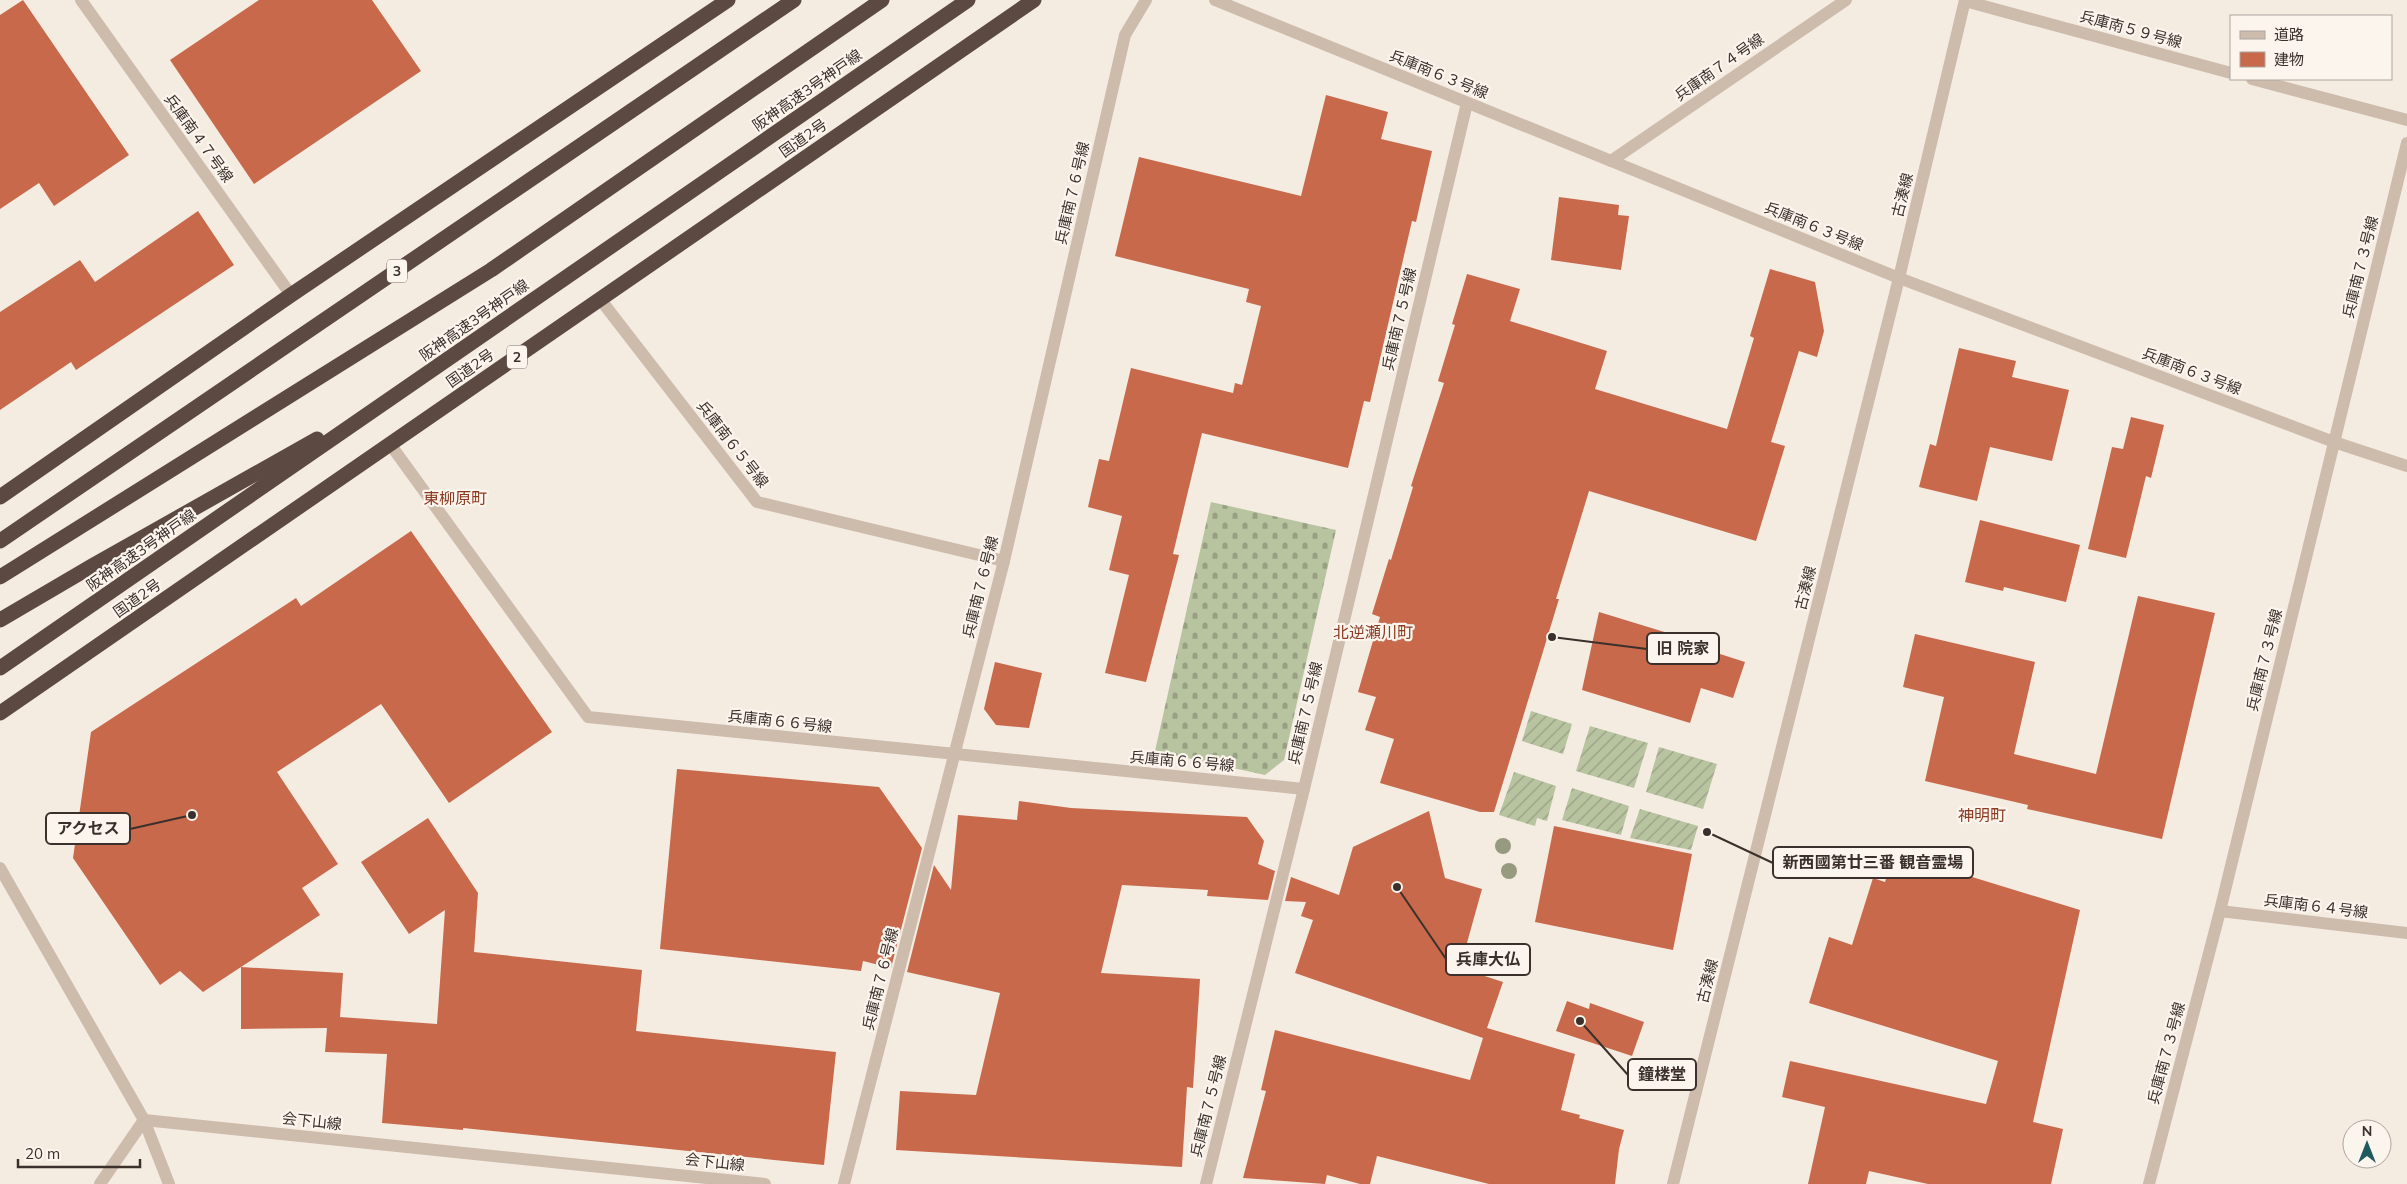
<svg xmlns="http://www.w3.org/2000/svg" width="2407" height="1184" viewBox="0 0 2407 1184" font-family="Mulish,'Noto Sans JP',sans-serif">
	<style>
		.cemetery { fill: url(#cemetery-stones) }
		.garden { fill: url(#garden-furrows) }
		.building { fill: #c8694b }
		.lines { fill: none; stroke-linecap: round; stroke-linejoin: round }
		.minor { stroke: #cdbbac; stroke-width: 12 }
		.highway { stroke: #5c4a42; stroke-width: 15 }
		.tree { fill: #969b7f }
		.labels { text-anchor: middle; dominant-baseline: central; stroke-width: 4.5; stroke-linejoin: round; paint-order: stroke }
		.shield { fill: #fbf5ee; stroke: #756b66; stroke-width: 1 }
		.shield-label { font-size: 14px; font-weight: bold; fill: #3b302b }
		.street-label { font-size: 15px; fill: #3b302b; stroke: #fbf5ee }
		.neighbourhood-label { font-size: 16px; fill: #8c3b22; stroke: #fbf5ee }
		.leader { fill: none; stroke: #3b302b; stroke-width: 2 }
		.callout-dot { fill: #3b302b; stroke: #fbf5ee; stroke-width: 2 }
		.callout { fill: #fbf5ee; stroke: #3b302b; stroke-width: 2 }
		.callout-label { font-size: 16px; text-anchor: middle; font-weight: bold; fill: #3b302b }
	</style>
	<defs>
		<pattern id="cemetery-stones" width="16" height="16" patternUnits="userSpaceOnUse" patternTransform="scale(1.25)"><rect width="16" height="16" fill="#b8c4a0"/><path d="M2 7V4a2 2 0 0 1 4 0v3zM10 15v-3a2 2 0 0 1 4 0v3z" fill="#97a083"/></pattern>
		<pattern id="garden-furrows" width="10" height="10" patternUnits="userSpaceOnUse" patternTransform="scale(1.25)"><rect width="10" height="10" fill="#b8c4a0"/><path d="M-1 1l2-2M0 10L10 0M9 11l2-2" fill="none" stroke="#97a083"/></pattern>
	</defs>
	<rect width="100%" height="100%" fill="#f4ebe1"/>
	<polygon class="cemetery" points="1211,502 1336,530 1284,760 1265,775 1155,751"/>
	<g class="garden">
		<polygon points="1531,711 1572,724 1563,754 1522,741"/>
		<polygon points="1590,726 1648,743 1634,788 1576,771"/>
		<polygon points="1659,747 1717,764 1703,809 1646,792"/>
		<polygon points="1514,772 1556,786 1547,821 1537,818 1535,826 1499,815"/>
		<polygon points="1572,788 1629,806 1621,835 1562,820"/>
		<polygon points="1640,809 1698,826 1691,850 1630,838"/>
	</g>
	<g class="building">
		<polygon points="23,0 129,155 54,206 39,183 0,209 0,15"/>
		<polygon points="259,0 372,0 421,71 254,184 170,60"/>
		<polygon points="1326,95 1388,112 1381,139 1432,151 1416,222 1412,221 1370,402 1364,401 1348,468 1202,433 1173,554 1179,555 1146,682 1105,673 1129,575 1109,570 1122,516 1088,507 1099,459 1109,461 1131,368 1233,393 1235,383 1242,385 1261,306 1246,302 1249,289 1115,256 1139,157 1301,196"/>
		<polygon points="1559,197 1619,205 1618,215 1629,216 1621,270 1551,260"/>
		<polygon points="198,211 234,265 76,370 71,362 0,410 0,312 80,260 95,282"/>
		<polygon points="1770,269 1815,282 1824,331 1817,357 1799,351 1771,442 1785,446 1756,541 1589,491 1556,599 1559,599 1494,812 1480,812 1380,783 1394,739 1365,730 1376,697 1358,692 1380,617 1372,614 1389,559 1391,560 1413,487 1411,486 1444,383 1438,381 1455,325 1452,324 1467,274 1520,289 1510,321 1607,351 1595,389 1727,429 1754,338 1750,336"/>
		<polygon points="1959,348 2016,361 2012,377 2069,390 2052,461 1990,447 1977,501 1919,487 1930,444 1936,446"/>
		<polygon points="2131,417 2164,425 2151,478 2146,476 2126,558 2088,549 2112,447 2123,449"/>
		<polygon points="1980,520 2080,545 2066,602 2004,587 2003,591 1965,582"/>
		<polygon points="411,531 552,732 449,803 381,704 277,772 338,864 302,888 320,915 241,967 343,973 340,1017 437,1024 445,910 409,934 361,862 428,818 478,893 474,952 642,970 636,1031 836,1052 824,1165 463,1128 463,1130 382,1123 387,1054 325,1052 327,1028 241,1029 241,967 203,992 180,971 160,985 73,858 91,732 296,598 301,606"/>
		<polygon points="2138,596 2215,613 2162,839 2027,809 2028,805 1925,781 1944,697 1903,687 1915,634 2035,662 2014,754 2096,774"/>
		<polygon points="1599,612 1671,634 1670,638 1745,662 1733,698 1701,688 1690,723 1582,690"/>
		<polygon points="995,662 1042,673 1029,728 996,725 984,709"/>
		<polygon points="677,769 879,787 922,848 891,968 863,961 861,971 660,949"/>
		<polygon points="1019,801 1071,808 1247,817 1264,841 1258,864 1275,871 1268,900 1207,896 1208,890 1122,885 1101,973 1200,979 1193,1088 1187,1087 1182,1167 896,1150 900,1091 976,1095 1000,993 907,972 934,865 951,890 958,815 1017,820"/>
		<polygon points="1429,811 1445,878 1482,889 1460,968 1503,982 1487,1028 1575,1054 1561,1110 1580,1115 1579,1118 1624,1130 1619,1149 1615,1184 1489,1184 1377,1156 1370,1184 1360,1184 1327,1175 1325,1184 1243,1178 1266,1091 1261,1090 1275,1030 1470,1080 1483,1038 1295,973 1313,920 1301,916 1306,902 1285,901 1291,877 1339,895 1353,847"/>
		<polygon points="1554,826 1692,854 1673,950 1535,922"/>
		<polygon points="1894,853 2080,910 2033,1122 2063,1129 2051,1184 1928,1184 1869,1171 1866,1184 1808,1184 1825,1107 1782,1097 1790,1061 1986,1104 1998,1061 1809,1003 1829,937 1852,945 1873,878 1885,882"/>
		<polygon points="1567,1001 1589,1009 1590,1003 1644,1022 1632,1056 1556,1031"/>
	</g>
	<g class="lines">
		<g class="minor">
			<polyline points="81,0 291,295"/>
			<polyline points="1215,0 1899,278 2334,442 2407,466"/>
			<polyline points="1965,1 2231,73"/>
			<polyline points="2252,79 2407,120"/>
			<polyline points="1611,161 1846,0"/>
			<polyline points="600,299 757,502 1004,561"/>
			<polyline points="390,444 588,717 1304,789"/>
			<polyline points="0,868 144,1120 169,1184"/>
			<polyline points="2220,911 2407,933"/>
			<polyline points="144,1120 765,1184"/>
			<polyline points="100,1184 144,1120"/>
			<polyline points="844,1184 1004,561 1125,35 1146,0"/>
			<polyline points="1206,1184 1304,789 1467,103"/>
			<polyline points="1673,1184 1899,278 1965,0"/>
			<polyline points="2149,1184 2220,911 2407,143"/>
		</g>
		<g class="highway">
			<polyline points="0,497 291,295 728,0"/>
			<polyline points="0,541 794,0"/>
			<polyline points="0,577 491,270 882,0"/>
			<polyline points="0,620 92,566 317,439"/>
			<polyline points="0,668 968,0"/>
			<polyline points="0,713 1034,0"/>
		</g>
	</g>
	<g class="tree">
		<circle cx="1503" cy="846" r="8"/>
		<circle cx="1509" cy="871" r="8"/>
	</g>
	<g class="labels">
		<g class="shield">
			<rect x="387" y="259.5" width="20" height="23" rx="4"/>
			<rect x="507" y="345.5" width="20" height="23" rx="4"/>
		</g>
		<g class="shield-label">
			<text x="397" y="271">3</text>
			<text x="517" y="357">2</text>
		</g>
		<g class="street-label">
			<text transform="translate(2131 29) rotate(15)">兵庫南５９号線</text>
			<text transform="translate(1719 67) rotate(-35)">兵庫南７４号線</text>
			<text transform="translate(1439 74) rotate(22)">兵庫南６３号線</text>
			<text transform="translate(807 90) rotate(-35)">阪神高速3号神戸線</text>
			<text transform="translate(199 138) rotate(54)">兵庫南４７号線</text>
			<text transform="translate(803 138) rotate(-35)">国道2号</text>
			<text transform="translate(1072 193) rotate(-77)">兵庫南７６号線</text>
			<text transform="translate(1902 195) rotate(-76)">古湊線</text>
			<text transform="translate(1814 226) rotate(22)">兵庫南６３号線</text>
			<text transform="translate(2360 267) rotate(-76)">兵庫南７３号線</text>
			<text transform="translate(1399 319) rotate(-77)">兵庫南７５号線</text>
			<text transform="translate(474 320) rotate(-35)">阪神高速3号神戸線</text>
			<text transform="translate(470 368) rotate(-35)">国道2号</text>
			<text transform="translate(2192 371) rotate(21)">兵庫南６３号線</text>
			<text transform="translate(733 444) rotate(52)">兵庫南６５号線</text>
			<text transform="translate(141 550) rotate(-35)">阪神高速3号神戸線</text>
			<text transform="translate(980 587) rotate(-76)">兵庫南７６号線</text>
			<text transform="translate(1805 588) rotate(-76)">古湊線</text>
			<text transform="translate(137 598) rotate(-35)">国道2号</text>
			<text transform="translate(2264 660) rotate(-76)">兵庫南７３号線</text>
			<text transform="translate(1305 713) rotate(-77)">兵庫南７５号線</text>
			<text transform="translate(780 721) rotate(6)">兵庫南６６号線</text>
			<text transform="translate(1182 761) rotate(5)">兵庫南６６号線</text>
			<text transform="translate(2316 906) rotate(7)">兵庫南６４号線</text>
			<text transform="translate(880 979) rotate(-76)">兵庫南７６号線</text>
			<text transform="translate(1707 981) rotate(-76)">古湊線</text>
			<text transform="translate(2166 1053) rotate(-75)">兵庫南７３号線</text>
			<text transform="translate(1208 1106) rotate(-76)">兵庫南７５号線</text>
			<text transform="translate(312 1121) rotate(6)">会下山線</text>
			<text transform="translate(715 1162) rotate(6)">会下山線</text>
		</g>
		<g class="neighbourhood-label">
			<text x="455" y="498">東柳原町</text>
			<text x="1373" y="632">北逆瀬川町</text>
			<text x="1982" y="815">神明町</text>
		</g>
	</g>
	<path class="leader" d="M1552 637L1647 649M192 815L130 829M1707 832L1773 863M1397 887L1446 959M1580 1021L1628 1075"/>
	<g class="callout-dot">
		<circle cx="1552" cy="637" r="5"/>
		<circle cx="192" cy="815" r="5"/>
		<circle cx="1707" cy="832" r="5"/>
		<circle cx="1397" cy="887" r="5"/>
		<circle cx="1580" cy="1021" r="5"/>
	</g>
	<g class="callout">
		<rect x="1647" y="633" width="72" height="31" rx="5"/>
		<rect x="46" y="813" width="84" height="31" rx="5"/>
		<rect x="1773" y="847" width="200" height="31" rx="5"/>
		<rect x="1446" y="944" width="84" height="31" rx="5"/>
		<rect x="1628" y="1059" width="68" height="31" rx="5"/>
	</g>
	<g class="callout-label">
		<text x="1683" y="654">旧 院家</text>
		<text x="88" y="834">アクセス</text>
		<text x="1873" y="868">新西國第廿三番 観音霊場</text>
		<text x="1488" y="965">兵庫大仏</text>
		<text x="1662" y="1080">鐘楼堂</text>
	</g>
	<rect x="2230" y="15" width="162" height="65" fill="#fbf5ee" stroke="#aea6a0"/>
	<rect x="2240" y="31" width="25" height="8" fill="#cdbbac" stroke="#aea6a0"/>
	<text x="2274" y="40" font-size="15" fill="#3b302b">道路</text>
	<rect x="2240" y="52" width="25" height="15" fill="#c8694b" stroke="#aea6a0"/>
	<text x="2274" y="65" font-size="15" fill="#3b302b">建物</text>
	<g transform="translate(2367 1144)"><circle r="24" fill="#fbf5ee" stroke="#aea6a0"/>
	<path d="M0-4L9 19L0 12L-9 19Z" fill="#1f5a5e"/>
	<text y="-8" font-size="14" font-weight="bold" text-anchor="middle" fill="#3b302b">N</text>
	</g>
	<path d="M18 1159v8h122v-8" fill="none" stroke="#3b302b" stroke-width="2.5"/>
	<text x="25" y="1159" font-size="15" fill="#3b302b" stroke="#fbf5ee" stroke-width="4" paint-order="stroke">20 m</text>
</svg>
